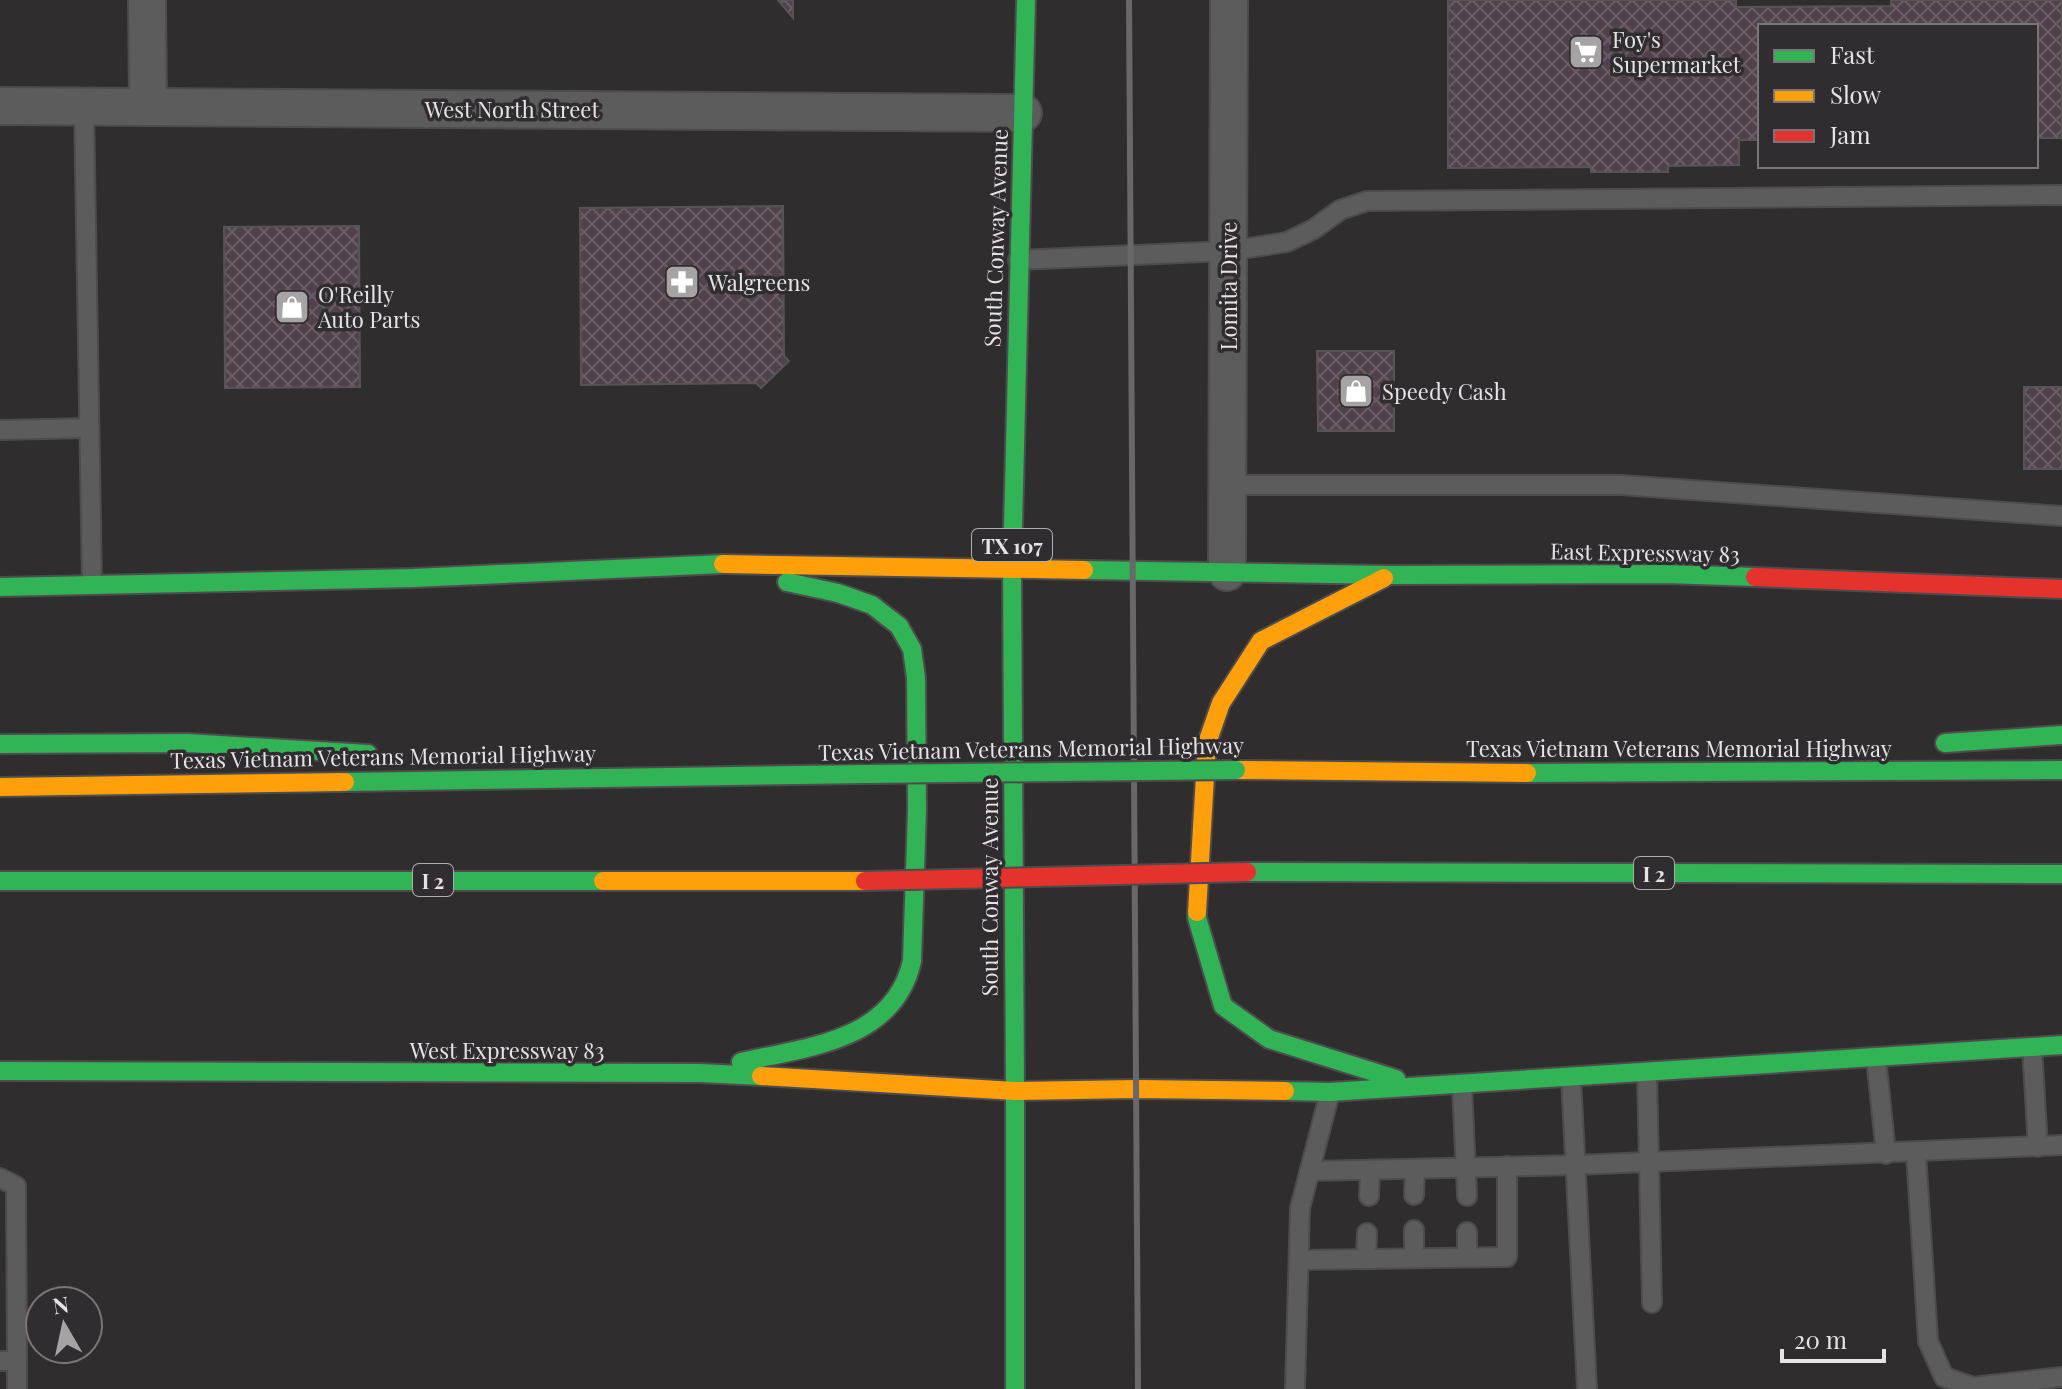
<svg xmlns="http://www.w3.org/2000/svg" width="2062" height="1389" viewBox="0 0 2062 1389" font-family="'Playfair Display',serif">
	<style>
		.building { fill: url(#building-cross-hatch); stroke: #565455; stroke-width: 2 }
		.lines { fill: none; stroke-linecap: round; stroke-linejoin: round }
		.lane-casing { stroke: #4d4b4c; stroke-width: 22 }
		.street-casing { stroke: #4d4b4c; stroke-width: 40 }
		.fast-casing { stroke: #4d4b4c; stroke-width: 22 }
		.slow-casing { stroke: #4d4b4c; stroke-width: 22 }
		.jam-casing { stroke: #4d4b4c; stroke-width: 22 }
		.lane { stroke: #5d5c5d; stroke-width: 18 }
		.street { stroke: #5d5c5d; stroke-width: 36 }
		.fast { stroke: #30b455; stroke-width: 18 }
		.slow { stroke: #ff9f0a; stroke-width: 18 }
		.jam { stroke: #e5322d; stroke-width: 18 }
		.rail { stroke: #696768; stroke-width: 6 }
		.fast-bridge-casing { stroke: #4d4b4c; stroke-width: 22; stroke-linecap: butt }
		.jam-bridge-casing { stroke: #4d4b4c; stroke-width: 22; stroke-linecap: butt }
		.fast-bridge { stroke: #30b455; stroke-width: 18 }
		.jam-bridge { stroke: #e5322d; stroke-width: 18 }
		.labels { text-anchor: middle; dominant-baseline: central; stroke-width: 7; stroke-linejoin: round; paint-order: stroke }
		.shield { fill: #302c2f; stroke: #afacae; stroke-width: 2 }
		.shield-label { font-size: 20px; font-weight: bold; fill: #e6e3e5 }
		.poi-label { font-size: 22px; fill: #e6e3e5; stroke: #302c2f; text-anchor: start }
		.street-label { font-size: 22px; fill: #e6e3e5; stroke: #302c2f }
	</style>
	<defs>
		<pattern id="building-cross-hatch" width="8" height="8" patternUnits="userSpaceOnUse" patternTransform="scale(2)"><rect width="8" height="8" fill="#50424c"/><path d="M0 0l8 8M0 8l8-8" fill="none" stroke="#695d66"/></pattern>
	</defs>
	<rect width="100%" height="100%" fill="#2f2d2e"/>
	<g class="building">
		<polygon points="778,0 793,0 793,18"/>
		<polygon points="1448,0 1736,0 1736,7 1891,6 1891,0 2062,0 2062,138 2036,138 2036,26 1760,26 1760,140 1739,140 1739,165 1668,166 1668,172 1591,172 1591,167 1448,168"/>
		<polygon points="783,206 784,356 789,361 761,388 756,383 581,385 580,208"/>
		<polygon points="359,226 360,387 225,388 224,227"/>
		<polygon points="1317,351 1394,351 1394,431 1318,431"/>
		<rect x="2024" y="387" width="38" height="82"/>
	</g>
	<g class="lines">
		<g class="lane-casing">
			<g id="lane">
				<polyline points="84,106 92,585"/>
				<polyline points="1018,260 1228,251 1287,242 1314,229 1340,210 1367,201 2062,195"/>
				<polyline points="0,430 89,428"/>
				<polyline points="1227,485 1621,485 2062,516"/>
				<polyline points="2032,1047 2038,1147"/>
				<polyline points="1876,1058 1886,1154"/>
				<polyline points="1647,1073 1652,1303"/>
				<polyline points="1571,1078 1587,1389"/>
				<polyline points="1462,1085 1467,1196"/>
				<polyline points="1916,1153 1928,1341 1944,1377 1973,1387 2062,1377"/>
				<polyline points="1310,1171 1576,1165 2062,1145"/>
				<polyline points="0,1178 16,1186 17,1361 0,1361"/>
				<polyline points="1414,1195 1415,1169"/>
				<polyline points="1369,1196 1370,1170"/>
				<polyline points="1414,1230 1414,1258"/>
				<polyline points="1467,1257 1467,1232"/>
				<polyline points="1366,1259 1367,1233"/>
				<polyline points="1299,1260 1507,1257 1507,1166"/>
				<polyline points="17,1361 17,1389"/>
				<polyline points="1295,1389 1300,1208 1330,1092"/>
			</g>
		</g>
		<g class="street-casing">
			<g id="street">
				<polyline points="147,0 148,107"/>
				<polyline points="0,106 1023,113"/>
				<polyline points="1227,572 1229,0"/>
			</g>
		</g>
		<g class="fast-casing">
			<g id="fast">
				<polyline points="1084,570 1389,575 1665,574 1755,577"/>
				<polyline points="0,587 413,578 723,564"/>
				<polyline points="1945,743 2062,735"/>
				<polyline points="0,744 188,743 368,754"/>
				<polyline points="1527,773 2062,770"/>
				<polyline points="345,782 866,774"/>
				<polyline points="1247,872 2062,874"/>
				<polyline points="0,881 603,881"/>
				<polyline points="1197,912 1197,918 1223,1006 1269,1039 1396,1079"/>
				<path d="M 741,1062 C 808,1047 894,1041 912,961 L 917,810 L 916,678 L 912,649 L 899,626 L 872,605 L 838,593 L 787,582"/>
				<polyline points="0,1071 700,1073 761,1076"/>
				<polyline points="1015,1091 1015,1389"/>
				<polyline points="1015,1091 1012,568 1026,0"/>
				<polyline points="1285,1091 1330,1092 2062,1045"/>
			</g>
		</g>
		<g class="slow-casing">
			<g id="slow">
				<polyline points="723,564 1084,570"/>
				<polyline points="1236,770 1527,773"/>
				<polyline points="0,787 345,782"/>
				<polyline points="603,881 865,881"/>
				<polyline points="1197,912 1207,743 1221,703 1261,641 1384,578"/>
				<polyline points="761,1076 1015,1091 1137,1089 1285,1091"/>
			</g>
		</g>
		<g class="jam-casing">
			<polyline id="jam" points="1755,577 2062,589"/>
		</g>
		<use href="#lane" class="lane"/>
		<use href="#street" class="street"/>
		<use href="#fast" class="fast"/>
		<use href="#slow" class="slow"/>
		<use href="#jam" class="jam"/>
		<polyline class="rail" points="1129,0 1138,1389"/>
		<g class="fast-bridge-casing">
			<polyline id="fast-bridge" points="866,774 1236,770"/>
		</g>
		<g class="jam-bridge-casing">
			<polyline id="jam-bridge" points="865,881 1247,872"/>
		</g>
		<use href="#fast-bridge" class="fast-bridge"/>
		<use href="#jam-bridge" class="jam-bridge"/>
	</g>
	<defs>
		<g id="supermarket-square" transform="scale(1.8)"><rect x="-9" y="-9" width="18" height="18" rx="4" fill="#a6a3a5" stroke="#302c2f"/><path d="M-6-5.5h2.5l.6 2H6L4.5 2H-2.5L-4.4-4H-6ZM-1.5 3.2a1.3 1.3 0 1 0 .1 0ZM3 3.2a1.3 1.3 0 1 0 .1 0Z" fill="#fff"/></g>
		<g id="pharmacy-square" transform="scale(1.8)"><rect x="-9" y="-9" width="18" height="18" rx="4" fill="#a6a3a5" stroke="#302c2f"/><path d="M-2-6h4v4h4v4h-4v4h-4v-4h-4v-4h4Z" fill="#fff"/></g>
		<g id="shop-square" transform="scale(1.8)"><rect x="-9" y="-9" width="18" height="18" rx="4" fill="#a6a3a5" stroke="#302c2f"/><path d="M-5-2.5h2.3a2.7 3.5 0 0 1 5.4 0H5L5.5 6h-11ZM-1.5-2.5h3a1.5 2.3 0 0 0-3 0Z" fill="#fff"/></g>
	</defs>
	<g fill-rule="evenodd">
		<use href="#supermarket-square" x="1586" y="52"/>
		<use href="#pharmacy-square" x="682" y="282"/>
		<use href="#shop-square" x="292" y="307"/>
		<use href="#shop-square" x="1356" y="391"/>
	</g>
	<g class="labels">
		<g class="shield">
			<rect x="972" y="529" width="80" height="32" rx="6"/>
			<rect x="1634" y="857" width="40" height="32" rx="6"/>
			<rect x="413" y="864" width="40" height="32" rx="6"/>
		</g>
		<g class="shield-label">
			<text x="1012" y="545">TX 107</text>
			<text x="1654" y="873">I 2</text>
			<text x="433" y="880">I 2</text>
		</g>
		<g class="poi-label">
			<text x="1612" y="39">Foy's<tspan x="1612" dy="25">Supermarket</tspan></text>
			<text x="708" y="282">Walgreens</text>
			<text x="318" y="294">O'Reilly<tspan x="318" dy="25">Auto Parts</tspan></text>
			<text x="1382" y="391">Speedy Cash</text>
		</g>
		<g class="street-label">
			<text x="512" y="109">West North Street</text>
			<text transform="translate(995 238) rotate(-88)">South Conway Avenue</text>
			<text transform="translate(1228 286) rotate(-90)">Lomita Drive</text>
			<text transform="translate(1645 552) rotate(1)">East Expressway 83</text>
			<text transform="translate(1031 748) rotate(-1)">Texas Vietnam Veterans Memorial Highway</text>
			<text x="1679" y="748">Texas Vietnam Veterans Memorial Highway</text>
			<text transform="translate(383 756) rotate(-1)">Texas Vietnam Veterans Memorial Highway</text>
			<text transform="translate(989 887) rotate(-90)">South Conway Avenue</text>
			<text x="507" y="1050">West Expressway 83</text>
		</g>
	</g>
	<rect x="1758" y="24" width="280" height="144" fill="#302c2f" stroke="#797578" stroke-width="2"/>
	<rect x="1774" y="50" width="40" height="12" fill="#30b455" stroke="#797578" stroke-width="2"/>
	<text x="1830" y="64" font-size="24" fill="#e6e3e5">Fast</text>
	<rect x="1774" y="90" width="40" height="12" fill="#ff9f0a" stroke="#797578" stroke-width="2"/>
	<text x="1830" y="104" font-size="24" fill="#e6e3e5">Slow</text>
	<rect x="1774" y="130" width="40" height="12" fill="#e5322d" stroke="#797578" stroke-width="2"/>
	<text x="1830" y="144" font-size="24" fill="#e6e3e5">Jam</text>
	<g transform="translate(64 1325) rotate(351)"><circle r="38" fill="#302c2f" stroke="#797578" stroke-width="2"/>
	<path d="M0-6L14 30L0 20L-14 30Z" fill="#a6a3a5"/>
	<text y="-12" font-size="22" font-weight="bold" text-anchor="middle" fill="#e6e3e5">N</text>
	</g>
	<path d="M1782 1349v12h102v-12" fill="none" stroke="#e6e3e5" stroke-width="4"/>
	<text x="1794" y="1349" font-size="24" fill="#e6e3e5" stroke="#302c2f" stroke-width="6" paint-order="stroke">20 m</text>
</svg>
